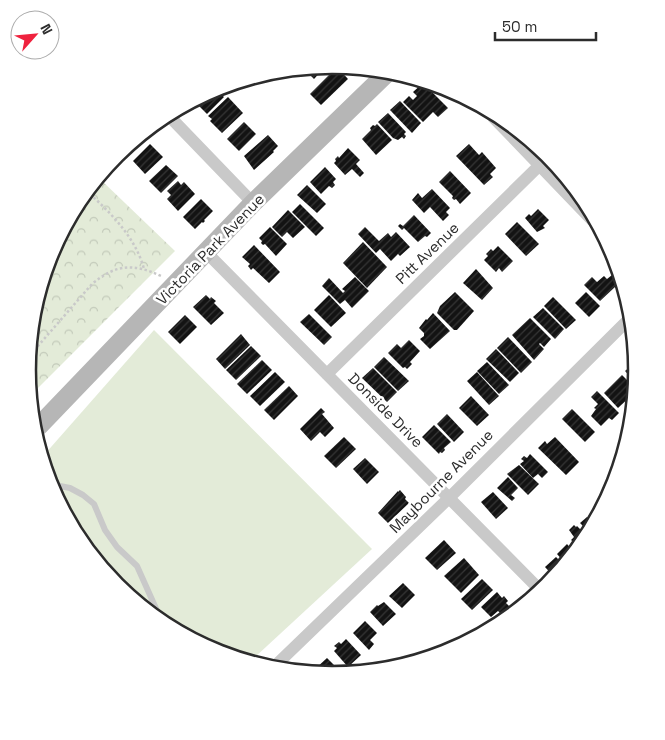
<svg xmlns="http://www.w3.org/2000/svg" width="665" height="740" viewBox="0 0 665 740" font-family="'Space Grotesk',sans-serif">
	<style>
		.green { fill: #e3ebd8 }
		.park { fill: url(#park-crowns) }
		.building { fill: url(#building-hatch) }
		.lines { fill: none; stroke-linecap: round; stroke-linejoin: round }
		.path { stroke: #c9c9c9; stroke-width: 2.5; stroke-dasharray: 2.5 2.5; stroke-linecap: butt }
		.service { stroke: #c9c9c9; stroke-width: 6 }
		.minor { stroke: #c9c9c9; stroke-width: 12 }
		.secondary { stroke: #b6b6b6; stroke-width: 19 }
		.labels { text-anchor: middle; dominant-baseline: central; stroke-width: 5; stroke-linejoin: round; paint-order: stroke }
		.street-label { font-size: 15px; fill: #2c2c2c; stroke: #fff }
		.rim { fill: none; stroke: #2c2c2c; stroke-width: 2.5 }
	</style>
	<defs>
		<pattern id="park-crowns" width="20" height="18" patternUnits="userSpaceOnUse" patternTransform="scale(1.25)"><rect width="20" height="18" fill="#e3ebd8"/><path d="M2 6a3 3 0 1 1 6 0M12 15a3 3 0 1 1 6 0" fill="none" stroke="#c3caba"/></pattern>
		<pattern id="building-hatch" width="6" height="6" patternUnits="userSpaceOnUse" patternTransform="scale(1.25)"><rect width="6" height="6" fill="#131313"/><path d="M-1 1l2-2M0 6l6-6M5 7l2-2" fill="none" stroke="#363636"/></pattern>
	</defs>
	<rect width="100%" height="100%" fill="#fff"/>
	<polygon class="green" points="154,330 372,549 253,659 216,652 117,585 51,486 44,455"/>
	<polygon class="park" points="100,179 175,251 32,394 28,370 51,253"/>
	<g class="building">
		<polygon points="326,66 314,79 305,70"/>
		<polygon points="337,67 348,79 321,105 310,94"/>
		<polygon points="423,83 448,108 438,117 433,112 423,122 403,102 409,96 413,100 417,96 413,92"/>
		<polygon points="215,89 224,97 207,114 195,102"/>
		<polygon points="228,97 243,113 222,133 210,121 212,119 208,116"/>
		<polygon points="400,101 421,123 412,133 390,110"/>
		<polygon points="388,113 406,132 404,134 406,136 404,139 402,137 398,140 393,138 378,122"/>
		<polygon points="244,122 256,134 239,151 227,139"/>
		<polygon points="377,124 392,140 376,155 362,139 371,130 370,128 373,125 375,126"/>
		<polygon points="268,135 278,146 273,151 274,152 254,170 244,156"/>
		<polygon points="143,137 145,139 128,156 122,151"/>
		<polygon points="150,144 163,157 145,174 133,161"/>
		<polygon points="469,144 479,155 482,152 496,168 490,174 493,177 484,185 456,156"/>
		<polygon points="348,148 360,160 356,164 364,173 360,177 352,169 345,175 334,163 336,161 335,159 338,156 339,158"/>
		<polygon points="166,165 178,176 161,193 149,181"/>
		<polygon points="325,167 336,179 333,182 335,185 332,188 329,186 321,194 310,182"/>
		<polygon points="450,171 471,193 460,204 456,199 454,200 452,198 453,196 439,182"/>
		<polygon points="178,181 181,185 184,182 195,194 178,211 167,199 171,195 167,191"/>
		<polygon points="307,185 326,204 317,213 297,195"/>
		<polygon points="432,189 450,208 446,212 449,215 443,221 430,207 424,213 412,200 418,193 422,198"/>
		<polygon points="201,199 213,211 204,220 205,221 203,223 202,222 195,229 183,217"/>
		<polygon points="300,204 324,228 316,236 292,212"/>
		<polygon points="538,209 549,220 543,226 545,228 537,232 525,218 529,214 531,216"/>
		<polygon points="288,210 305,227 293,238 287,232 282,237 272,227"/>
		<polygon points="414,215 431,233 427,237 425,236 418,242 404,228 402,230 398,226 400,224 403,226"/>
		<polygon points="517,222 539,244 526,256 505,234"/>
		<polygon points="270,227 287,244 276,256 265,244 263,245 261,243 262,241 259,238"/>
		<polygon points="365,227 379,241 388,233 391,237 396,232 410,247 400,256 398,254 391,261 380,249 376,253 358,234"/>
		<polygon points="363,242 387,267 367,288 343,263"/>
		<polygon points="254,245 280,272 269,283 253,268 251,270 248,266 250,264 242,257"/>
		<polygon points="498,246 513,261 502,272 499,268 496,272 484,260 488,256 486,254 491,249 493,251"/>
		<polygon points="476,269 493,288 482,300 463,283"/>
		<polygon points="612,275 621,286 617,289 615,287 600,301 584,285 592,277 597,282 604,276 607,279"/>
		<polygon points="355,277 369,291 352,308 345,300 340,304 322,286 329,278 343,293 345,291 342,289"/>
		<polygon points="455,292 474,311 457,330 454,330 437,313 440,306"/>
		<polygon points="586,292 600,306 589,317 575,303"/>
		<polygon points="206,295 210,299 211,297 216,301 214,303 224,313 211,325 193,307"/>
		<polygon points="329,295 346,313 331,327 314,310"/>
		<polygon points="553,297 576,320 566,329 544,306"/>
		<polygon points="543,308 564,329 555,339 533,317"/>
		<polygon points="433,313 450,331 430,349 420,339 424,336 424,333 419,328 426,319 427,320"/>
		<polygon points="309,314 332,337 324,345 300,322"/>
		<polygon points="185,315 197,327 180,344 168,332"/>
		<polygon points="530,318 551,339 544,347 540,343 539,344 544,349 534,360 512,335"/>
		<polygon points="241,334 250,345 225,369 216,359"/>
		<polygon points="508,337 532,362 521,373 497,348"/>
		<polygon points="409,340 420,351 410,362 412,364 407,369 405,367 403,368 388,353 397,344 401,348"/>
		<polygon points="251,346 261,356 236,380 226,370"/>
		<polygon points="496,349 519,373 510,382 486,359"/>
		<polygon points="384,357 409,381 398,391 374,367"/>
		<polygon points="262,360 272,370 247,394 237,384"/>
		<polygon points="487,362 509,385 499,394 477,371"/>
		<polygon points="633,364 634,366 636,364 637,370 635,382 625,371"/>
		<polygon points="373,368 397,392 387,402 362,378"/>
		<polygon points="275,372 285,382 260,406 250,396"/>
		<polygon points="477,372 499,396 489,405 467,381"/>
		<polygon points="622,375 634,387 633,394 618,408 604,393"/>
		<polygon points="289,386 298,396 274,420 264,410"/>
		<polygon points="597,391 619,413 612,420 609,418 601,426 591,416 596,409 594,408 598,404 591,397"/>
		<polygon points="471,396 489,415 477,426 459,408"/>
		<polygon points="321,408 325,412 322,414 334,428 325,437 320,432 311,441 300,429"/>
		<polygon points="572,409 595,432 585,442 562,419"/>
		<polygon points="447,414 464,432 454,442 437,424"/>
		<polygon points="434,425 451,442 444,448 445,450 442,453 440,452 439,454 422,437"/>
		<polygon points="344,437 356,449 336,468 324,456"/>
		<polygon points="555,437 579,462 566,475 538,448 545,441 547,444"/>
		<polygon points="530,454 548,472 542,478 538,474 533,478 520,464 524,461 521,459 524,456 527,458"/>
		<polygon points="365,458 379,472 367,484 353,469"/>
		<polygon points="519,465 539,484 528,495 507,474"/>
		<polygon points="508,477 518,488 511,495 515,498 512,501 497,488"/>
		<polygon points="400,490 406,497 405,499 409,503 388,523 378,513 398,491 398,492"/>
		<polygon points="493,492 508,508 496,519 481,502"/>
		<polygon points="587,517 591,521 586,529 580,523"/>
		<polygon points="574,525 576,527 577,526 584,533 576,544 571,540 574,537 569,530"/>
		<polygon points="444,540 456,553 437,570 425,558"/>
		<polygon points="567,544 572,550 564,562 557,554"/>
		<polygon points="556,557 563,564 554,577 545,567"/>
		<polygon points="464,558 479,575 461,593 444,576"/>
		<polygon points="482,579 493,590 472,610 461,599"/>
		<polygon points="403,583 415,595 402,608 389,596"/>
		<polygon points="497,592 502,598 504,596 508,601 506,603 512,609 503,616 498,611 491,617 481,607"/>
		<polygon points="384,602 396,614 383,626 370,612 377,605 378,606"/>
		<polygon points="365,621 377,633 370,640 374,644 369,650 353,633"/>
		<polygon points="346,639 361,655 348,667 334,651 337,648 334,646 339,642 341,644"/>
		<polygon points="327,658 339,670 334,675 314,670"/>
	</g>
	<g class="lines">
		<g class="path">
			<path d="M 90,194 C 113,215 136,239 144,269"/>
			<path d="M 31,354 L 92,284 C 116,264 133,263 161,276"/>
		</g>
		<polyline class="service" points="50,484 70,488 83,495 94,504 105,530 117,547 137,566 158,613"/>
		<g class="minor">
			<polyline points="493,117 592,220"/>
			<polyline points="171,118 253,203"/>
			<polyline points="207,253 541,591"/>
			<polyline points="327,374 549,156"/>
			<polyline points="277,664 450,497 628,320"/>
		</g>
		<polyline class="secondary" points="39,426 253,203 385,75"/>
	</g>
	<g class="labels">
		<g class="street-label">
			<text transform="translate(210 249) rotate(-46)">Victoria Park Avenue</text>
			<text transform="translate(427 253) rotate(-44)">Pitt Avenue</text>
			<text transform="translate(386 410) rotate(45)">Donside Drive</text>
			<text transform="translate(441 481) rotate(-45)">Maybourne Avenue</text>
		</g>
	</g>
	<path d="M0 0H665V740H0ZM36 370a296 296 0 1 1 592 0a296 296 0 1 1-592 0Z" fill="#fff" fill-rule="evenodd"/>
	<path class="rim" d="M36 370a296 296 0 1 1 592 0a296 296 0 1 1-592 0Z"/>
	<g transform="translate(35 35) rotate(63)"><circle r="24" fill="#ffffff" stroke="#ababab"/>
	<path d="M0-4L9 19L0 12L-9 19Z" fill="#ef223e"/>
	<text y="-8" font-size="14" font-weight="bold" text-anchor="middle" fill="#2c2c2c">N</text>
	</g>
	<path d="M495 32v8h101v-8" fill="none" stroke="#2c2c2c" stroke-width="2.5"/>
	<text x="502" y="32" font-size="15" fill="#2c2c2c" stroke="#ffffff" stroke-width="4" paint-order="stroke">50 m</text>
</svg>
